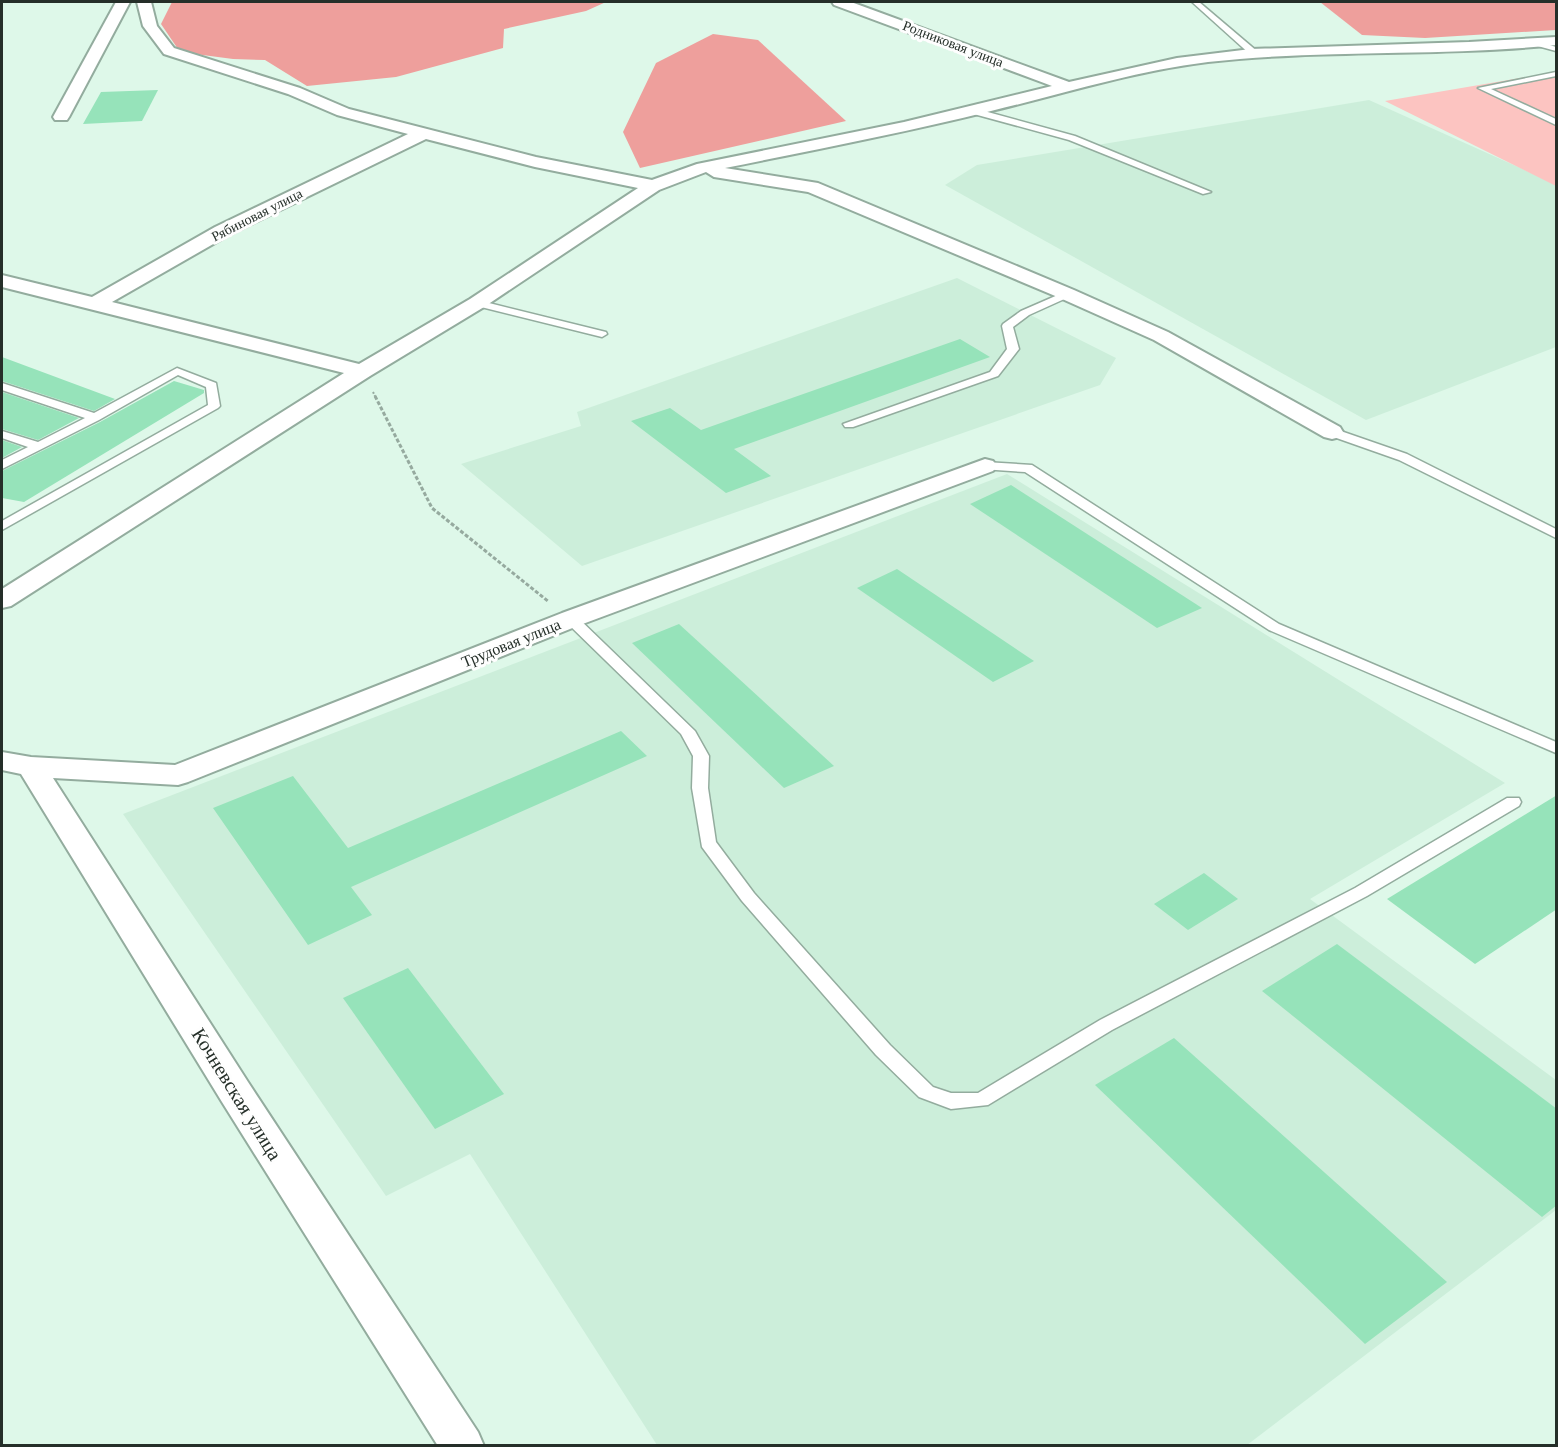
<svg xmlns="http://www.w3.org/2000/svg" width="1558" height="1447" viewBox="0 0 1558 1447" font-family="Georgia,serif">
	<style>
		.built { fill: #cceeda }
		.green { fill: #fcc4c1 }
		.forest { fill: #ee9f9c }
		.building { fill: #96e3ba }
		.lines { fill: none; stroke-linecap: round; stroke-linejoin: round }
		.lane-casing { stroke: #93ac9e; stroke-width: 3 }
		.street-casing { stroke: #93ac9e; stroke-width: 4 }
		.path-far1 { stroke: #96aa9f; stroke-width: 2; stroke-dasharray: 2 1.5; stroke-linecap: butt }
		.path { stroke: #96aa9f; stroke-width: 3; stroke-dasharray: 4 2; stroke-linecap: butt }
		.lane { fill: #fff; fill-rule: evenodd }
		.street { fill: #fff; fill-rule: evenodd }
		.labels { text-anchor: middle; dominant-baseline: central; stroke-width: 6; stroke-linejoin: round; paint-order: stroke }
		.far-street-label { font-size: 14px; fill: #252f29; stroke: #fefefe }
		.street-label { font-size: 16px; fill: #252f29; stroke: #fefefe }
		.near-street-label { font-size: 20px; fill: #252f29; stroke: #fefefe }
	</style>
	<rect width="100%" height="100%" fill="#def8e9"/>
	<g class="built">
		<polygon points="1369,100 1556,184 1556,347 1366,420 945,185 977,165"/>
		<polygon points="957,278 1116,358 1100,385 582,566 461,464 581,426 577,412"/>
		<polygon points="1007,474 1505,783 1310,899 1556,1080 1556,1210 1247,1445 657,1445 470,1154 386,1196 123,814"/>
	</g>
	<polygon class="green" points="1556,72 1556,186 1385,101"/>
	<g class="forest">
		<polygon points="172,2 606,2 586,11 504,29 503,48 396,77 307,86 265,60 233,59 180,52 161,24"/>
		<polygon points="1320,2 1556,2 1556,30 1425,38 1362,35"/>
		<polygon points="713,34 758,40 846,121 640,168 623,132 656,63"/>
	</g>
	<g class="building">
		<polygon points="158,90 142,121 83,124 101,92"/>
		<polygon points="960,339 990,357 734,449 771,476 726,493 631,421 670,408 701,430"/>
		<polygon points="2,357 115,399 94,411 2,381"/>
		<polygon points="174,381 204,390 204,393 24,502 2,498 2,471 100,422"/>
		<polygon points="2,392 79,418 38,440 2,429"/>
		<polygon points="2,440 22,447 2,458"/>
		<polygon points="1011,485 1202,608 1157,628 970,504"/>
		<polygon points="897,569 1034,661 993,682 857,588"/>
		<polygon points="679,624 834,766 784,788 632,643"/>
		<polygon points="621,731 647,756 351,887 372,915 308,945 213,808 293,776 348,848"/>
		<polygon points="1557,795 1557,909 1475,964 1387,899"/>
		<polygon points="1204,873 1238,899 1188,930 1154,904"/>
		<polygon points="1337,944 1557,1109 1557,1205 1542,1217 1262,991"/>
		<polygon points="408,968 504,1094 435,1129 343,998"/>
		<polygon points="1174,1038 1447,1282 1365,1344 1095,1085"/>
	</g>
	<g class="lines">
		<g class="lane-casing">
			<g id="lane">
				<polygon points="1192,2 1199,2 1258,52 1258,56 1252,56"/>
				<polygon points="1537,41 1556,47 1556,51 1534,45 1534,41"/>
				<polygon points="1556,72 1556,76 1491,89 1556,119 1556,125 1478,88"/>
				<polygon points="973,108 1075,136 1211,192 1203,194 1069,140 970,113 969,111"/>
				<polygon points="1067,291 1071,292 1071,296 1029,315 1013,327 1019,349 998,376 853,427 845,427 843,424 990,372 1007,349 1002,326 1003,324 1021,311"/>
				<polygon points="477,300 606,332 607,334 602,337 473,305 473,301"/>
				<polygon points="177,368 216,383 220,406 218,408 2,530 2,521 208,405 206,387 178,375 99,420 2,469 2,460 28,447 2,438 2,431 38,442 85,418 2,390 2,383 94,413"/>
				<polygon points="1332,428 1407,454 1556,529 1556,538 1399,460 1328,435 1328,429"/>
				<polygon points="985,462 1032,465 1279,624 1556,742 1556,753 1269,630 1025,472 981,469 979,466"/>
				<polygon points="571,615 576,616 695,731 709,756 708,788 716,842 754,893 890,1045 933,1087 951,1093 978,1093 1100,1020 1355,888 1507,798 1519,798 1521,802 1519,806 1367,896 1112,1030 988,1105 951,1109 919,1097 876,1055 742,901 702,847 692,788 693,756 681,734 566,622 564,619"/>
			</g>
		</g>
		<g class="street-casing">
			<g id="street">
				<polygon points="116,2 130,2 69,117 67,120 55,120 53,117"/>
				<path d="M 137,2 L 151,2 L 157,26 L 174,48 L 300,88 L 349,109 L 536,157 L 652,180 L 697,164 L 904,122 L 1052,86 L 834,5 L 832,2 L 851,2 L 1069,82 L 1177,58 L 1251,49 L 1469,42 L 1556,37 L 1556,45 C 1441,57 1324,49 1208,62 C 1134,71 1063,94 991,111 C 903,133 814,150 725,168 L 818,183 L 1074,290 L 1168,332 L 1340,427 L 1343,432 L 1340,437 L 1332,439 L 1324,437 L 1154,340 L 1060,298 L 808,192 L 714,177 L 706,172 L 659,190 L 484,307 L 370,376 L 11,606 L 2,608 L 2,589 L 344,373 L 2,287 L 2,275 L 92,297 L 215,227 L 408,134 L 337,115 L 288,94 L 164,54 L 143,26 ZM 426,139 L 535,167 L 638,188 L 470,299 L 359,364 L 112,302 L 229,235 Z"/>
				<polygon points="985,459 993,461 997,466 993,471 580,625 188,782 178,785 53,778 248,1082 478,1432 484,1446 438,1446 222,1102 21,774 2,770 2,752 31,757 175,765 562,613"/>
			</g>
		</g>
		<polyline class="path-far1" points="373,392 376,398"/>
		<polyline class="path" points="375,396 432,508 549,602"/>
		<use href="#lane" class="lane"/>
		<use href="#street" class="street"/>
	</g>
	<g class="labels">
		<g class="far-street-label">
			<text transform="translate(953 44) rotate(21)">Родниковая улица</text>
			<text transform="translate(257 215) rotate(-27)">Рябиновая улица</text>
		</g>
		<g class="street-label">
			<text transform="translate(511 643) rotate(-22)">Трудовая улица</text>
		</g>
		<g class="near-street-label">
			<text transform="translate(237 1094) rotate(58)">Кочневская улица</text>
		</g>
	</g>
	<rect width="1558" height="1447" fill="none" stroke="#252f29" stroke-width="6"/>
</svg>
